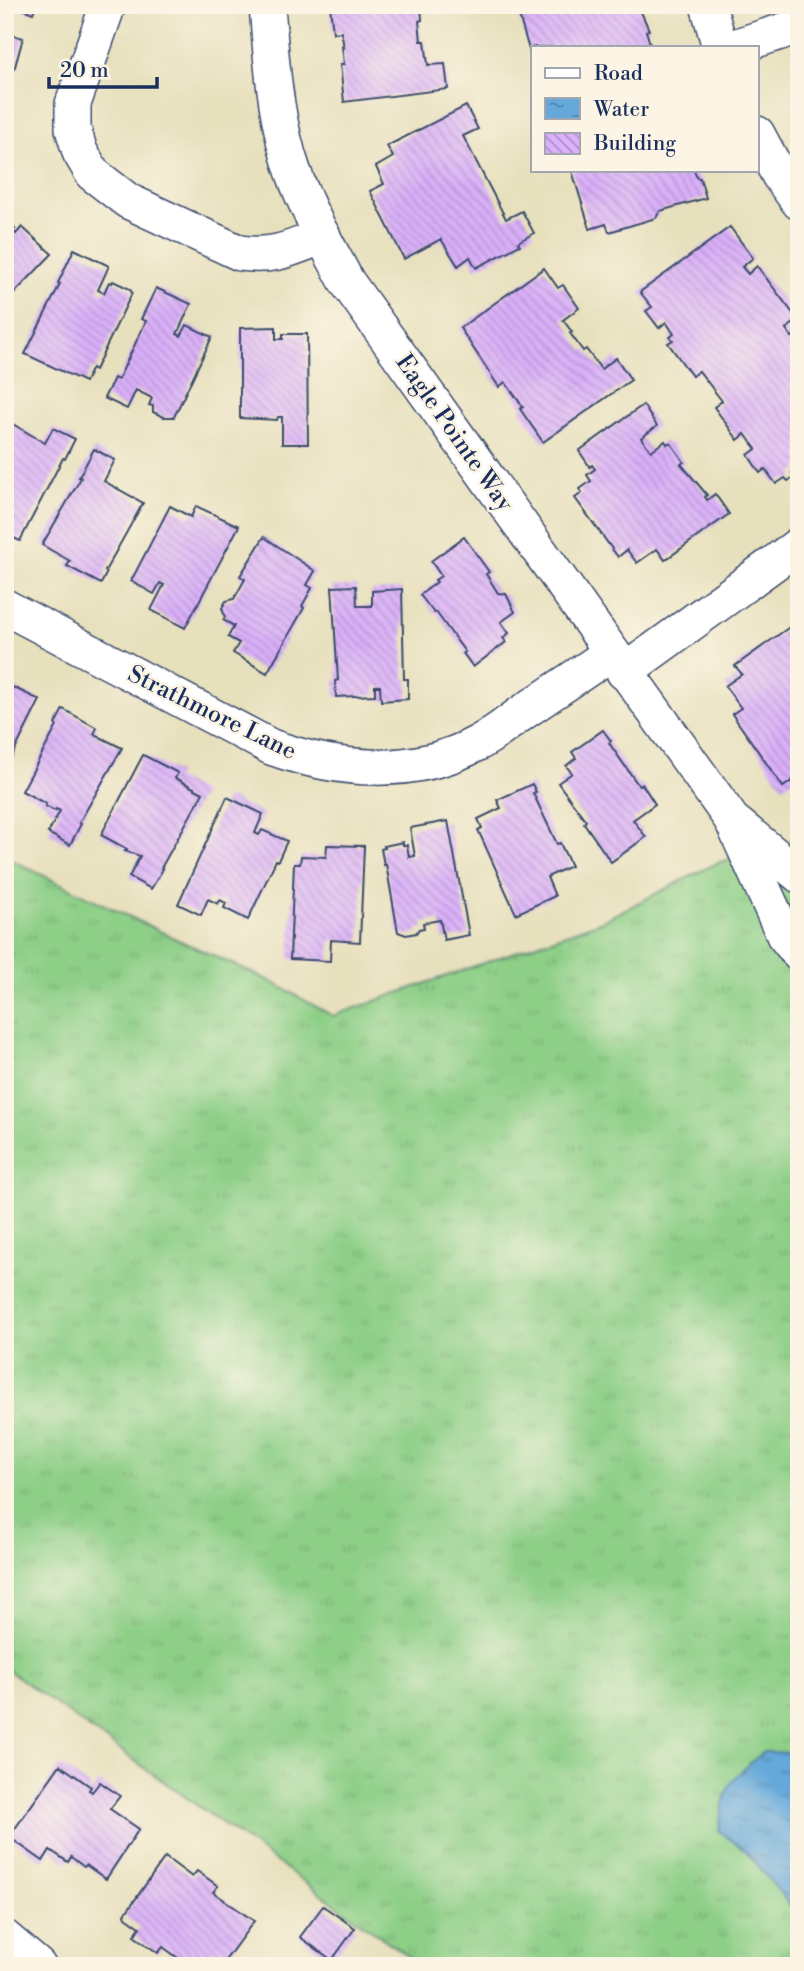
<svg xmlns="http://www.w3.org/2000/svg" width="804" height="1971" viewBox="0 0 804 1971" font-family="'Libre Bodoni',serif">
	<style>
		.grass { fill: url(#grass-tufts); stroke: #547f72; stroke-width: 2 }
		.water { fill: url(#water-ripples); stroke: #406c9c; stroke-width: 2 }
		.building { fill: url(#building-back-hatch) }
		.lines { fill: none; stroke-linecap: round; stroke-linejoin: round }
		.street-casing { stroke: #3a4a6c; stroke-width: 38 }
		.street { stroke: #fff; stroke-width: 35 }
		.labels { text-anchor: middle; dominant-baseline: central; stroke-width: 5; stroke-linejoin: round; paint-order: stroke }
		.street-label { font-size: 24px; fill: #1b2f5e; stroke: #fcf5e5 }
	</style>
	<defs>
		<pattern id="grass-tufts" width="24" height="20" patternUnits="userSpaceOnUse" patternTransform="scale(1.75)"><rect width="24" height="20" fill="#8dcf87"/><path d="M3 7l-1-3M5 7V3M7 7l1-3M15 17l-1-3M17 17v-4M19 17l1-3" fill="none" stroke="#79b277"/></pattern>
		<pattern id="water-ripples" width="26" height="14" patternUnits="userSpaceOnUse" patternTransform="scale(1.75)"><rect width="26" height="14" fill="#65a8da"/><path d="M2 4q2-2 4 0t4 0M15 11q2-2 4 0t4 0" fill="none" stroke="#5289b4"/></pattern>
		<pattern id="building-back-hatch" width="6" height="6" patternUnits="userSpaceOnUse" patternTransform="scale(1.75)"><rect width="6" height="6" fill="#dab0f9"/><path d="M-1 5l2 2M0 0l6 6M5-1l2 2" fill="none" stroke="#b090cd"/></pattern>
	</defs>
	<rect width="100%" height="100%" fill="#fcf5e5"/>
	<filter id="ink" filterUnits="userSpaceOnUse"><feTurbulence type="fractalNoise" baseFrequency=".0143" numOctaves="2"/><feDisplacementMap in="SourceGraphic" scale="14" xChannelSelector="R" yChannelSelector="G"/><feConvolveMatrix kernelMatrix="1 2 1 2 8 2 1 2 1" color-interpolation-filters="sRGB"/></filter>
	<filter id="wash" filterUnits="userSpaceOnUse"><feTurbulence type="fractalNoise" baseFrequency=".00686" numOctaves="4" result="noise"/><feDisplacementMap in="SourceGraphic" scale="28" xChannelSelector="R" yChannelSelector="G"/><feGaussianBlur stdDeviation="1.57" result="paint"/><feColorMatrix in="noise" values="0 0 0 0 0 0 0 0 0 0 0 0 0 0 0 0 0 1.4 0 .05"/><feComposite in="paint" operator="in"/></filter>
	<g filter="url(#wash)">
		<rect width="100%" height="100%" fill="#e7e0bd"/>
		<polygon class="grass" points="799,835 799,1966 422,1966 5,1668 5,857 176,939 268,980 333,1016 600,922 717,863 793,840"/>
		<path class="water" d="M 764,1752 L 799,1753 L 799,1919 L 788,1903 L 747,1852 L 719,1831 C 725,1785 727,1781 764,1752 Z"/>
		<g id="blocks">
			<g class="building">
				<polygon points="12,5 36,5 33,13"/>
				<polygon points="330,5 421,5 422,20 419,21 421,41 425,41 428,65 445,64 448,89 344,102 340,64 344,64 342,46 344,47 341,32 333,33"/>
				<polygon points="530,5 638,5 649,30 646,31 651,47 533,47 532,60 518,12 531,8"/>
				<polygon points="5,33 23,38 14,70 5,68"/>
				<polygon points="466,106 478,129 463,136 506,219 522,211 534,233 518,242 520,245 476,268 470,257 458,266 441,239 404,259 370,191 384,184 376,167 393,157 387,146"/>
				<polygon points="577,170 694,170 697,178 700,178 706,198 660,211 656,218 609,232 606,224 590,229 572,171"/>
				<polygon points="5,219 15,229 13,231 16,234 22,227 52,254 5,303"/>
				<polygon points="730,227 753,258 742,267 748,274 757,266 798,320 786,329 792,337 799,332 799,468 792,473 795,476 788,481 785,478 776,484 765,469 760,473 748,455 756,449 745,434 738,440 714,407 722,401 699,371 692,376 668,343 673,340 670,337 674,334 666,322 659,328 646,311 652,307 640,292"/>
				<polygon points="74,249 109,266 98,290 104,293 109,282 112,283 113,281 130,289 132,293 95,370 92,368 85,382 25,354 60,284 58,283"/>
				<polygon points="544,268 558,288 563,285 579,308 563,320 572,332 570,333 583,351 586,349 601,369 616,358 631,380 543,442 520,409 523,407 505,382 499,387 460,328"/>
				<polygon points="156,288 191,304 177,334 181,336 187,325 212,337 174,417 164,417 153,412 153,406 149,405 152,398 136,390 127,409 104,398 114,378 118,380 146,321 141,319"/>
				<polygon points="276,327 276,339 283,339 283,334 307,334 308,444 282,444 282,417 278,417 277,420 240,418 240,328"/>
				<polygon points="643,405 657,426 641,438 651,451 665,441 667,444 670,442 684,462 681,464 707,495 705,497 707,500 715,494 729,514 665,560 657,549 637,563 627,550 618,557 575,498 582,493 580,489 591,481 587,475 595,469 592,465 590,467 579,451"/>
				<polygon points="6,420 45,443 53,428 75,439 65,459 63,458 20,541 5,534"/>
				<polygon points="94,449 115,460 104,481 143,503 105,571 107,572 101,584 67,566 70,561 42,545 81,478 79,477"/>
				<polygon points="170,506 191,517 196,506 239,526 185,628 151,610 164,585 160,583 154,594 131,581"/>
				<polygon points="264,537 315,571 307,585 312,588 302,606 304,608 267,673 233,653 239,643 228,637 234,626 223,620 225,617 222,608 226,601 234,599 245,579 240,576"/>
				<polygon points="464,537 489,572 486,574 498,593 506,594 515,612 501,622 509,633 503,638 506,642 473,667 463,653 465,652 436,612 434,613 420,595 437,582 435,580 441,576 431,561"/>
				<polygon points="356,586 357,606 372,606 372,591 402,589 404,679 408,679 408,699 381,701 380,686 375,686 375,695 336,697 335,681 338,680 332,587"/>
				<polygon points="795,623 799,628 799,776 783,787 732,714 741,708 725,686 742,674 735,666"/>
				<polygon points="6,684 40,700 5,770 5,686"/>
				<polygon points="63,709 97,728 94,734 122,748 79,823 81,824 70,845 48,833 60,811 56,809 55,811 45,806 46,804 22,791 57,726 55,724"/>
				<polygon points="603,730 611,741 609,743 639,786 642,784 655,804 633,820 646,837 611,862 584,823 586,821 558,783 572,773 566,766 576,758 572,752"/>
				<polygon points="143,755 178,773 175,778 203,793 161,868 163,869 151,889 129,877 140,856 125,851 127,849 101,835"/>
				<polygon points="532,784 536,792 533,793 557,844 560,843 571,866 547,877 555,896 516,914 478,830 482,828 478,819 501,808 497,800"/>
				<polygon points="227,797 263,814 255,833 259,835 262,830 287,841 278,861 276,860 248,920 224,908 226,903 220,900 218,904 208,899 201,915 178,904"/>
				<polygon points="448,821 469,935 444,940 440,920 423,923 424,928 419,929 416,933 406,935 398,932 386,864 384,865 381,849 385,848 384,846 403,842 403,845 407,845 409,857 415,856 410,828"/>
				<polygon points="327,845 364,846 360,942 331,940 330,961 290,959 294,864 300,864 301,856 326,857"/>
				<polygon points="60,1765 91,1787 89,1790 92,1792 100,1782 120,1796 110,1809 139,1829 106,1879 86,1865 84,1867 71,1857 68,1862 50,1850 43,1861 9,1837"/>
				<polygon points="165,1857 192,1877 197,1871 218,1886 213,1892 254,1921 221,1966 172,1966 178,1958 163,1947 158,1953 134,1936 140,1927 126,1917 125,1914"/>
				<polygon points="323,1906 355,1928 332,1960 300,1937"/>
			</g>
		</g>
	</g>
	<g filter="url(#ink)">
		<use href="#blocks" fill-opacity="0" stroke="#3a4a6c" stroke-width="2"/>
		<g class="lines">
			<g class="street-casing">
				<g id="street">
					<path d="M 108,5 L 73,104 L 73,129 L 80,152 L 93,174 L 128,201 L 240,253 C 274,258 292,248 323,236"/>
					<path d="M 267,5 C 271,56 274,106 288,155 C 301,200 325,241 347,282 L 732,820 L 784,935 L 799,954"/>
					<polyline points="708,5 720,47"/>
					<polyline points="734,47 799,26"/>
					<polyline points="757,134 779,175 799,202"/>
					<path d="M 5,607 L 271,747 C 338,771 414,778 478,743 C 494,735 508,723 522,713 C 552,693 581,673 611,653"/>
					<polyline points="624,672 799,545"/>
					<polyline points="737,824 799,875"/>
					<polyline points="5,1938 38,1966"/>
				</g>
			</g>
			<use href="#street" class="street"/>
		</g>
	</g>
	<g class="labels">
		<g class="street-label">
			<text transform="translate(454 433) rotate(55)">Eagle Pointe Way</text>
			<text transform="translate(212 713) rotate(26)">Strathmore Lane</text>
		</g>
	</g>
	<rect width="804" height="1971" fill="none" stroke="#fcf5e5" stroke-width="28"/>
	<rect x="531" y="46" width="228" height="126" fill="#fcf5e5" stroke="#a2a6af" stroke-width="2"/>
	<rect x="545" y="68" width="35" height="10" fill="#ffffff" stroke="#a2a6af" stroke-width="2"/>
	<text x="594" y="80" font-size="21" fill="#1b2f5e">Road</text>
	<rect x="545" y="98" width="35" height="21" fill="url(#water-ripples)" stroke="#a2a6af" stroke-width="2"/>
	<text x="594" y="116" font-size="21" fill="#1b2f5e">Water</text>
	<rect x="545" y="133" width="35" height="21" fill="url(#building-back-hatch)" stroke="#a2a6af" stroke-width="2"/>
	<text x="594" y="150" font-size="21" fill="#1b2f5e">Building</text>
	<path d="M49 77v10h108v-10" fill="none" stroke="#1b2f5e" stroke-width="3.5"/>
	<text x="60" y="77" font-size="21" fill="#1b2f5e" stroke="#fcf5e5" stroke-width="5" paint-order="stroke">20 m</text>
</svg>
